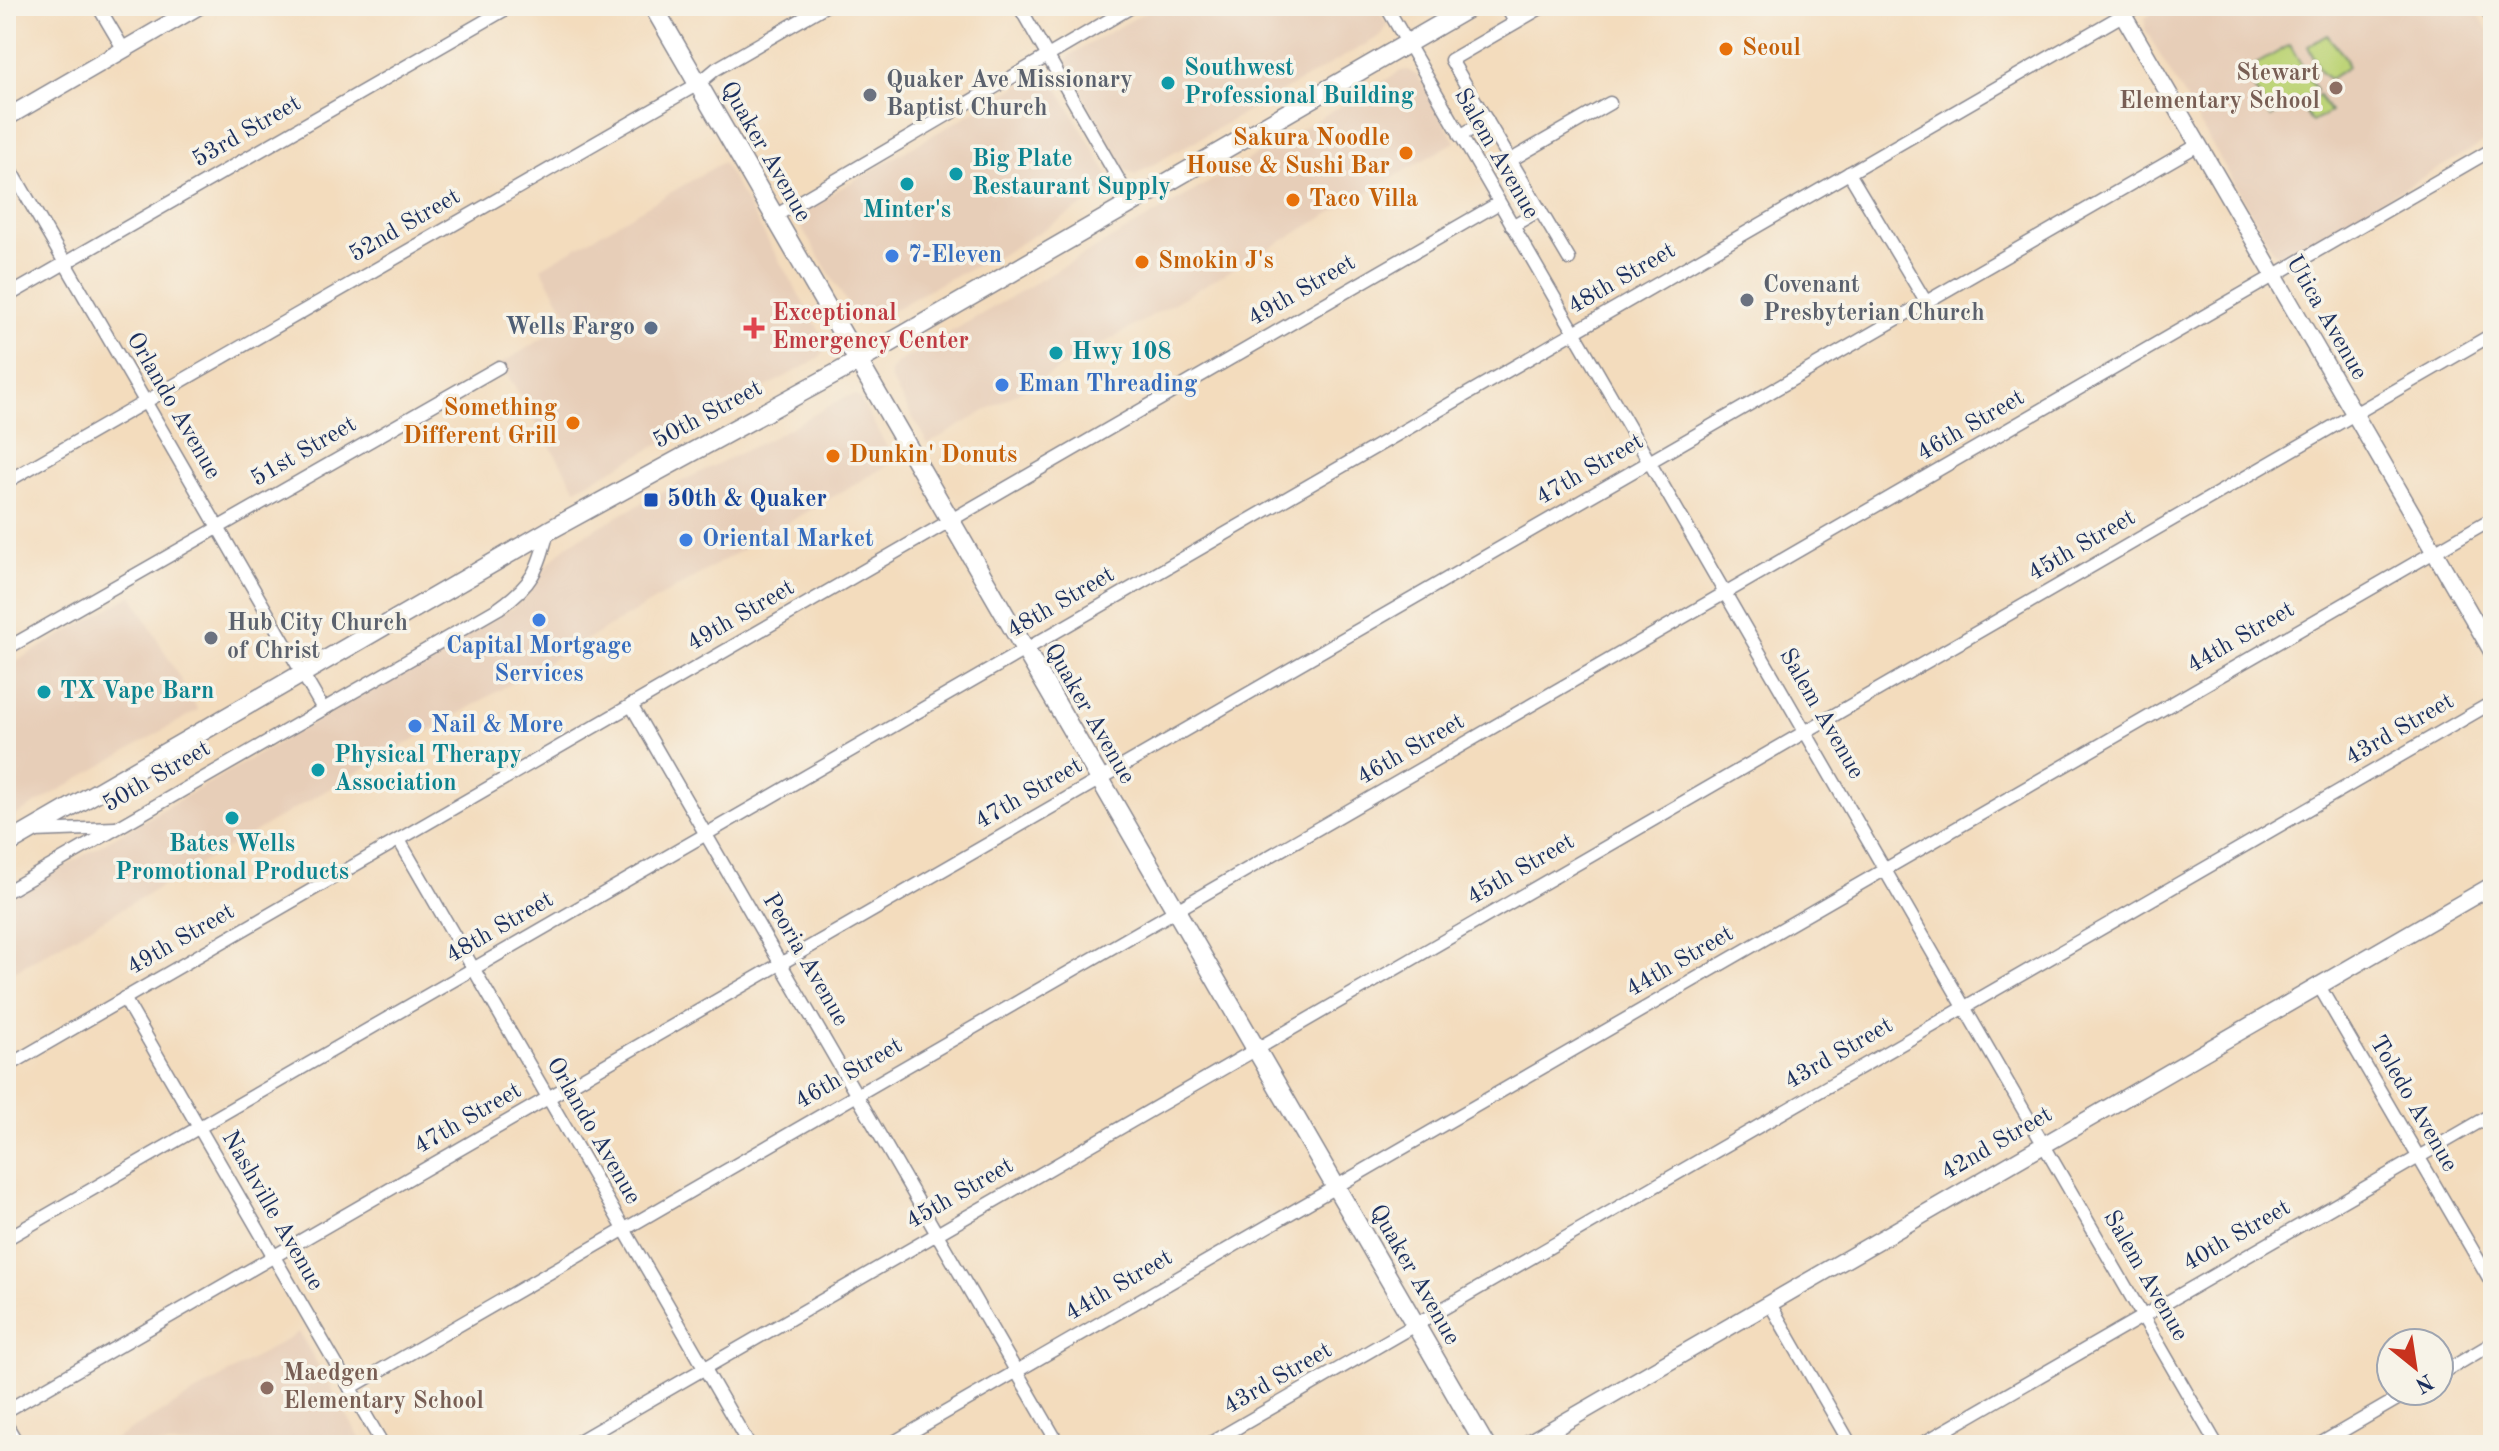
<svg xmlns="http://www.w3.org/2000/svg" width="2499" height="1451" viewBox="0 0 2499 1451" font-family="'Old Standard TT',serif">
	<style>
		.built { fill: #e7ceb8 }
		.green { fill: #bed478; stroke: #6c826b; stroke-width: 2 }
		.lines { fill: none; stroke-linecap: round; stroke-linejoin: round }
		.minor-casing { stroke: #87868e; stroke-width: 15 }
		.tertiary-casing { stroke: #87868e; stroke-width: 19 }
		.secondary-casing { stroke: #87868e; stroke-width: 21 }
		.minor { stroke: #fff; stroke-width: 12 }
		.tertiary { stroke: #fff; stroke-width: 16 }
		.secondary { stroke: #fff; stroke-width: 18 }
		.food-dot { fill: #e8710a; stroke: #f7f3e8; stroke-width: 3 }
		.culture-dot { fill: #0f9aa8; stroke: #f7f3e8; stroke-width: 3 }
		.education-dot { fill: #8d6e63; stroke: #f7f3e8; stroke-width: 3 }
		.worship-dot { fill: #6b7280; stroke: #f7f3e8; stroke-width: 3 }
		.shop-dot { fill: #3f7fe0; stroke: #f7f3e8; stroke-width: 3 }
		.service-dot { fill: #5c6f8a; stroke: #f7f3e8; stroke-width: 3 }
		.health-dot { fill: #e0444e; stroke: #f7f3e8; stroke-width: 3 }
		.transit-dot { fill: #1a4fb4; stroke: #f7f3e8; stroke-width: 3 }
		.labels { text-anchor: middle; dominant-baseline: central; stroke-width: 7; stroke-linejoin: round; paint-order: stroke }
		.food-label { font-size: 24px; font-weight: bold; fill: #c56008; stroke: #f7f3e8; text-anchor: start }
		.culture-label { font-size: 24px; font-weight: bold; fill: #0d838f; stroke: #f7f3e8; text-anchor: start }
		.education-label { font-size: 24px; font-weight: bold; fill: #785e54; stroke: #f7f3e8; text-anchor: end }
		.worship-label { font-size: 24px; font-weight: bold; fill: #5b616d; stroke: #f7f3e8; text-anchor: start }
		.street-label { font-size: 24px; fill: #1b2f5e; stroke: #f7f3e8 }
		.shop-label { font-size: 24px; font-weight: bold; fill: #366cbe; stroke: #f7f3e8; text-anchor: start }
		.health-label { font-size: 24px; font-weight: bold; fill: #be3a42; stroke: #f7f3e8; text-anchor: start }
		.service-label { font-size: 24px; font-weight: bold; fill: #4e5e75; stroke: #f7f3e8; text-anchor: end }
		.transit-label { font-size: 24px; font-weight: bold; fill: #164399; stroke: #f7f3e8; text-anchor: start }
	</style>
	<rect width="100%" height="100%" fill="#f7f3e8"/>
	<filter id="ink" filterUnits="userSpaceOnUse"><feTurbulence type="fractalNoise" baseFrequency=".0125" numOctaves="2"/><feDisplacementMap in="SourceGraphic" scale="16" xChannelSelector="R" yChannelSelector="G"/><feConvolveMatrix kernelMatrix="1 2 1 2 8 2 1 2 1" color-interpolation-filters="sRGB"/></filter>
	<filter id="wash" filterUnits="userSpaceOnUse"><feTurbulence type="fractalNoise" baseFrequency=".006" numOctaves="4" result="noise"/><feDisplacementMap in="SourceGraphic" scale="32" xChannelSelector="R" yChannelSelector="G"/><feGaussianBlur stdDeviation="1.8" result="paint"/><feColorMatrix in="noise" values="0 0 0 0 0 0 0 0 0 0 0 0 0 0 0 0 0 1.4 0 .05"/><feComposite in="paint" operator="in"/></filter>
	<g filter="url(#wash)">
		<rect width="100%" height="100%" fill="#f3dcbd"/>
		<g class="built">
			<polygon points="1156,6 1377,6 1387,25 1382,35 1135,175 1125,170 1065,64 1070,55"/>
			<polygon points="2162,6 2474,6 2493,39 2493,137 2288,255 2280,256 2274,252 2145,29 2145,18"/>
			<polygon points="1408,70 1418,76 1455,142 928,444 891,380 890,372 897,363 1401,71"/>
			<polygon points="1041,73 1048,74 1053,80 1110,178 1109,190 1006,252 948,279 874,321 863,322 856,318 800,225 801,211"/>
			<polygon points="723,162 823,337 826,345 823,353 818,359 576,489 501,364 571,321 541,268"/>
			<polygon points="855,395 860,399 895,461 6,976 6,900 512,608 529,594 549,563 570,543 676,484 777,435 845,397"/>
			<polygon points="132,595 198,710 6,821 6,667"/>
			<polygon points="299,1332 364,1445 105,1445"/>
		</g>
		<g class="green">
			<polygon points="2327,35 2346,58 2347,67 2330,79 2320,72 2308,46"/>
			<polygon points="2290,45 2316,91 2271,117 2244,71"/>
			<polygon points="2319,95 2330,112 2312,122 2302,107"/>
		</g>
	</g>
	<g filter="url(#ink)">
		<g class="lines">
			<g class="minor-casing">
				<g id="minor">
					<polyline points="98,6 124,50"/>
					<polyline points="1019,6 1132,203"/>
					<polyline points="1386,6 2217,1445"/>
					<polyline points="1506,6 1515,22"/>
					<polyline points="1544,6 1451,60 1569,259"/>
					<polyline points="2485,6 2493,21"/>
					<polyline points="1460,136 1487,120"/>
					<polyline points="1511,160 1610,103"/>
					<polyline points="6,161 323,709"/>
					<polyline points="1849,173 1926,302"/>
					<polyline points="775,216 1133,6"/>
					<polyline points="1512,226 1540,210"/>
					<polyline points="6,297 511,6"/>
					<polyline points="6,482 698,84 716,69 825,6"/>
					<polyline points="6,649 499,367"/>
					<polyline points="631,705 1059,1445"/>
					<polyline points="34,831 116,828"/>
					<polyline points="399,840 749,1445"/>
					<path d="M 6,892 L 499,608 C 533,584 538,570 548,531"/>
					<polyline points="2319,986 2493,1285"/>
					<polyline points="124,998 383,1445"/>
					<polyline points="6,1067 1499,203"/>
					<polyline points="6,1239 2138,6"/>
					<polyline points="1770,1304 1851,1445"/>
					<polyline points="2439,1375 2493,1343"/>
					<polyline points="350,1388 2493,149"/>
					<polyline points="6,1411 2198,145"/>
					<polyline points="572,1445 2493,334"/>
					<polyline points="889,1445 2493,518"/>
					<polyline points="1207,1445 2493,702"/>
					<polyline points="1920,1445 2493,1114"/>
					<polyline points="2318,1445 2411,1391"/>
				</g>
			</g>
			<g class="tertiary-casing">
				<g id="tertiary">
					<polyline points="2118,6 2493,653"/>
					<polyline points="6,118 199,6"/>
					<polyline points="6,1428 16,1445"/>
					<polyline points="1525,1445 2493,885"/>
				</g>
			</g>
			<g class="secondary-casing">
				<g id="secondary">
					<polyline points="653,6 1485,1445"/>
					<polyline points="6,845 548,531 857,362 1472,6"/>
				</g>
			</g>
			<use href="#minor" class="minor"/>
			<use href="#tertiary" class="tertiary"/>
			<use href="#secondary" class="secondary"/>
		</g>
	</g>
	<g class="food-dot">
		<circle cx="1726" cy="49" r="8"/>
		<circle cx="1406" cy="153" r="8"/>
		<circle cx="1293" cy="200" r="8"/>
		<circle cx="1142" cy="262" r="8"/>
		<circle cx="573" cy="423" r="8"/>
		<circle cx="833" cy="456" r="8"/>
	</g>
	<g class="culture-dot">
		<circle cx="1168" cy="83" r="8"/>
		<circle cx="956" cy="174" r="8"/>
		<circle cx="907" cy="184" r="8"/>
		<circle cx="1056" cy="353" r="8"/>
		<circle cx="44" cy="692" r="8"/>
		<circle cx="318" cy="770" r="8"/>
		<circle cx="232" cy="818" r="8"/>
	</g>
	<g class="education-dot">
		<circle cx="2336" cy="88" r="8"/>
		<circle cx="267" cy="1388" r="8"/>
	</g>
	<g class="worship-dot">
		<circle cx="870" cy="95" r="8"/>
		<circle cx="1747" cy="300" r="8"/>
		<circle cx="211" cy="638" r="8"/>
	</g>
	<g class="shop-dot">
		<circle cx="892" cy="256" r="8"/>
		<circle cx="1002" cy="385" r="8"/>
		<circle cx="686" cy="540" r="8"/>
		<circle cx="539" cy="620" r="8"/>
		<circle cx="415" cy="726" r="8"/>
	</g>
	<circle class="service-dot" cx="651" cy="328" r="8"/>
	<path class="health-dot" d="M750 316h8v8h8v8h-8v8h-8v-8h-8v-8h8z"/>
	<rect class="transit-dot" x="643" y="492" width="16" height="16" rx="4"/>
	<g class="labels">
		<g class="food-label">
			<text x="1742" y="49">Seoul</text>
			<text x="1390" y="139" text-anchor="end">Sakura Noodle<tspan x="1390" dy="28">House &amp; Sushi Bar</tspan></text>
			<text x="1309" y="200">Taco Villa</text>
			<text x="1158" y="262">Smokin J's</text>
			<text x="557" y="409" text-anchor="end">Something<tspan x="557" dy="28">Different Grill</tspan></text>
			<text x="849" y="456">Dunkin' Donuts</text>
		</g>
		<g class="culture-label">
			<text x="1184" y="69">Southwest<tspan x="1184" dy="28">Professional Building</tspan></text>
			<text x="972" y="160">Big Plate<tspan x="972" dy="28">Restaurant Supply</tspan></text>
			<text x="907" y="211" text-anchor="middle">Minter's</text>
			<text x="1072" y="353">Hwy 108</text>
			<text x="60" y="692">TX Vape Barn</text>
			<text x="334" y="756">Physical Therapy<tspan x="334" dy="28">Association</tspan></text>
			<text x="232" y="845" text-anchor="middle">Bates Wells<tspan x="232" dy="28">Promotional Products</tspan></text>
		</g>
		<g class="education-label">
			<text x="2320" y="74">Stewart<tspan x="2320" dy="28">Elementary School</tspan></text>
			<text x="283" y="1374" text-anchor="start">Maedgen<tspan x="283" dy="28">Elementary School</tspan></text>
		</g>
		<g class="worship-label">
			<text x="886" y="81">Quaker Ave Missionary<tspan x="886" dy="28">Baptist Church</tspan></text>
			<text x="1763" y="286">Covenant<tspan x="1763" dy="28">Presbyterian Church</tspan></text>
			<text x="227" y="624">Hub City Church<tspan x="227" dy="28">of Christ</tspan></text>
		</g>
		<g class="street-label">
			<text transform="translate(247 132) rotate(-30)">53rd Street</text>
			<text transform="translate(765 152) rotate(60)">Quaker Avenue</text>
			<text transform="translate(1496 154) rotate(60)">Salem Avenue</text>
			<text transform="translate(405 226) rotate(-30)">52nd Street</text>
			<text transform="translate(1622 279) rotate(-30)">48th Street</text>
			<text transform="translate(1302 291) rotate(-30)">49th Street</text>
			<text transform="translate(2326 318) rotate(60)">Utica Avenue</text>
			<text transform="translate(173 406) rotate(60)">Orlando Avenue</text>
			<text transform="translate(708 415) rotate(-28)">50th Street</text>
			<text transform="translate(1971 426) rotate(-30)">46th Street</text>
			<text transform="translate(304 452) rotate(-30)">51st Street</text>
			<text transform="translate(1590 470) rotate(-30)">47th Street</text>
			<text transform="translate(2082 546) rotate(-30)">45th Street</text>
			<text transform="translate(1061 603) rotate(-30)">48th Street</text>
			<text transform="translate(741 616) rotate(-30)">49th Street</text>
			<text transform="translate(2241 638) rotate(-30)">44th Street</text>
			<text transform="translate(1089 714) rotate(60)">Quaker Avenue</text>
			<text transform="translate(1821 714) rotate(60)">Salem Avenue</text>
			<text transform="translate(2400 730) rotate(-30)">43rd Street</text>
			<text transform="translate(1411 750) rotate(-30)">46th Street</text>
			<text transform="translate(157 777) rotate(-30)">50th Street</text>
			<text transform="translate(1029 794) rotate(-30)">47th Street</text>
			<text transform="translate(1521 870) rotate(-30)">45th Street</text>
			<text transform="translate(500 928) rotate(-30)">48th Street</text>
			<text transform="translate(181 940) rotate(-30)">49th Street</text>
			<text transform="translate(805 960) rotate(60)">Peoria Avenue</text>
			<text transform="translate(1680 962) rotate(-30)">44th Street</text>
			<text transform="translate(1839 1054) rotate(-30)">43rd Street</text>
			<text transform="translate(849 1074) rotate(-30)">46th Street</text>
			<text transform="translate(2413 1104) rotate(60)">Toledo Avenue</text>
			<text transform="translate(468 1119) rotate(-30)">47th Street</text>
			<text transform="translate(593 1131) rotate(60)">Orlando Avenue</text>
			<text transform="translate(1997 1144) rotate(-30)">42nd Street</text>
			<text transform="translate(960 1194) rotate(-30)">45th Street</text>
			<text transform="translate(272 1211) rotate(60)">Nashville Avenue</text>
			<text transform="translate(2237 1236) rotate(-30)">40th Street</text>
			<text transform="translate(1414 1275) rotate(60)">Quaker Avenue</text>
			<text transform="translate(2145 1276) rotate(60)">Salem Avenue</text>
			<text transform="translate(1119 1286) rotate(-30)">44th Street</text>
			<text transform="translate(1278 1379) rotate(-30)">43rd Street</text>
		</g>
		<g class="shop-label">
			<text x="908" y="256">7-Eleven</text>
			<text x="1018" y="385">Eman Threading</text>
			<text x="702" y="540">Oriental Market</text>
			<text x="539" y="647" text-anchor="middle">Capital Mortgage<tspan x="539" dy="28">Services</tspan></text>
			<text x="431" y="726">Nail &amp; More</text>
		</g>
		<g class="health-label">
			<text x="772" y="314">Exceptional<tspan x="772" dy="28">Emergency Center</tspan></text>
		</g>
		<g class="service-label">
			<text x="635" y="328">Wells Fargo</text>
		</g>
		<g class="transit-label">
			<text x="667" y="500">50th &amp; Quaker</text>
		</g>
	</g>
	<rect width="2499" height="1451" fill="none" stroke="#f7f3e8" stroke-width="32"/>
	<g transform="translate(2415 1367) rotate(150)"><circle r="38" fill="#f7f3e8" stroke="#9fa5b1" stroke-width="2"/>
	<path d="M0-6L14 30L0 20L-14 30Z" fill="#c8321e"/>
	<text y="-12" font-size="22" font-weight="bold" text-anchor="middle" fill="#1b2f5e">N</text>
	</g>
</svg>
